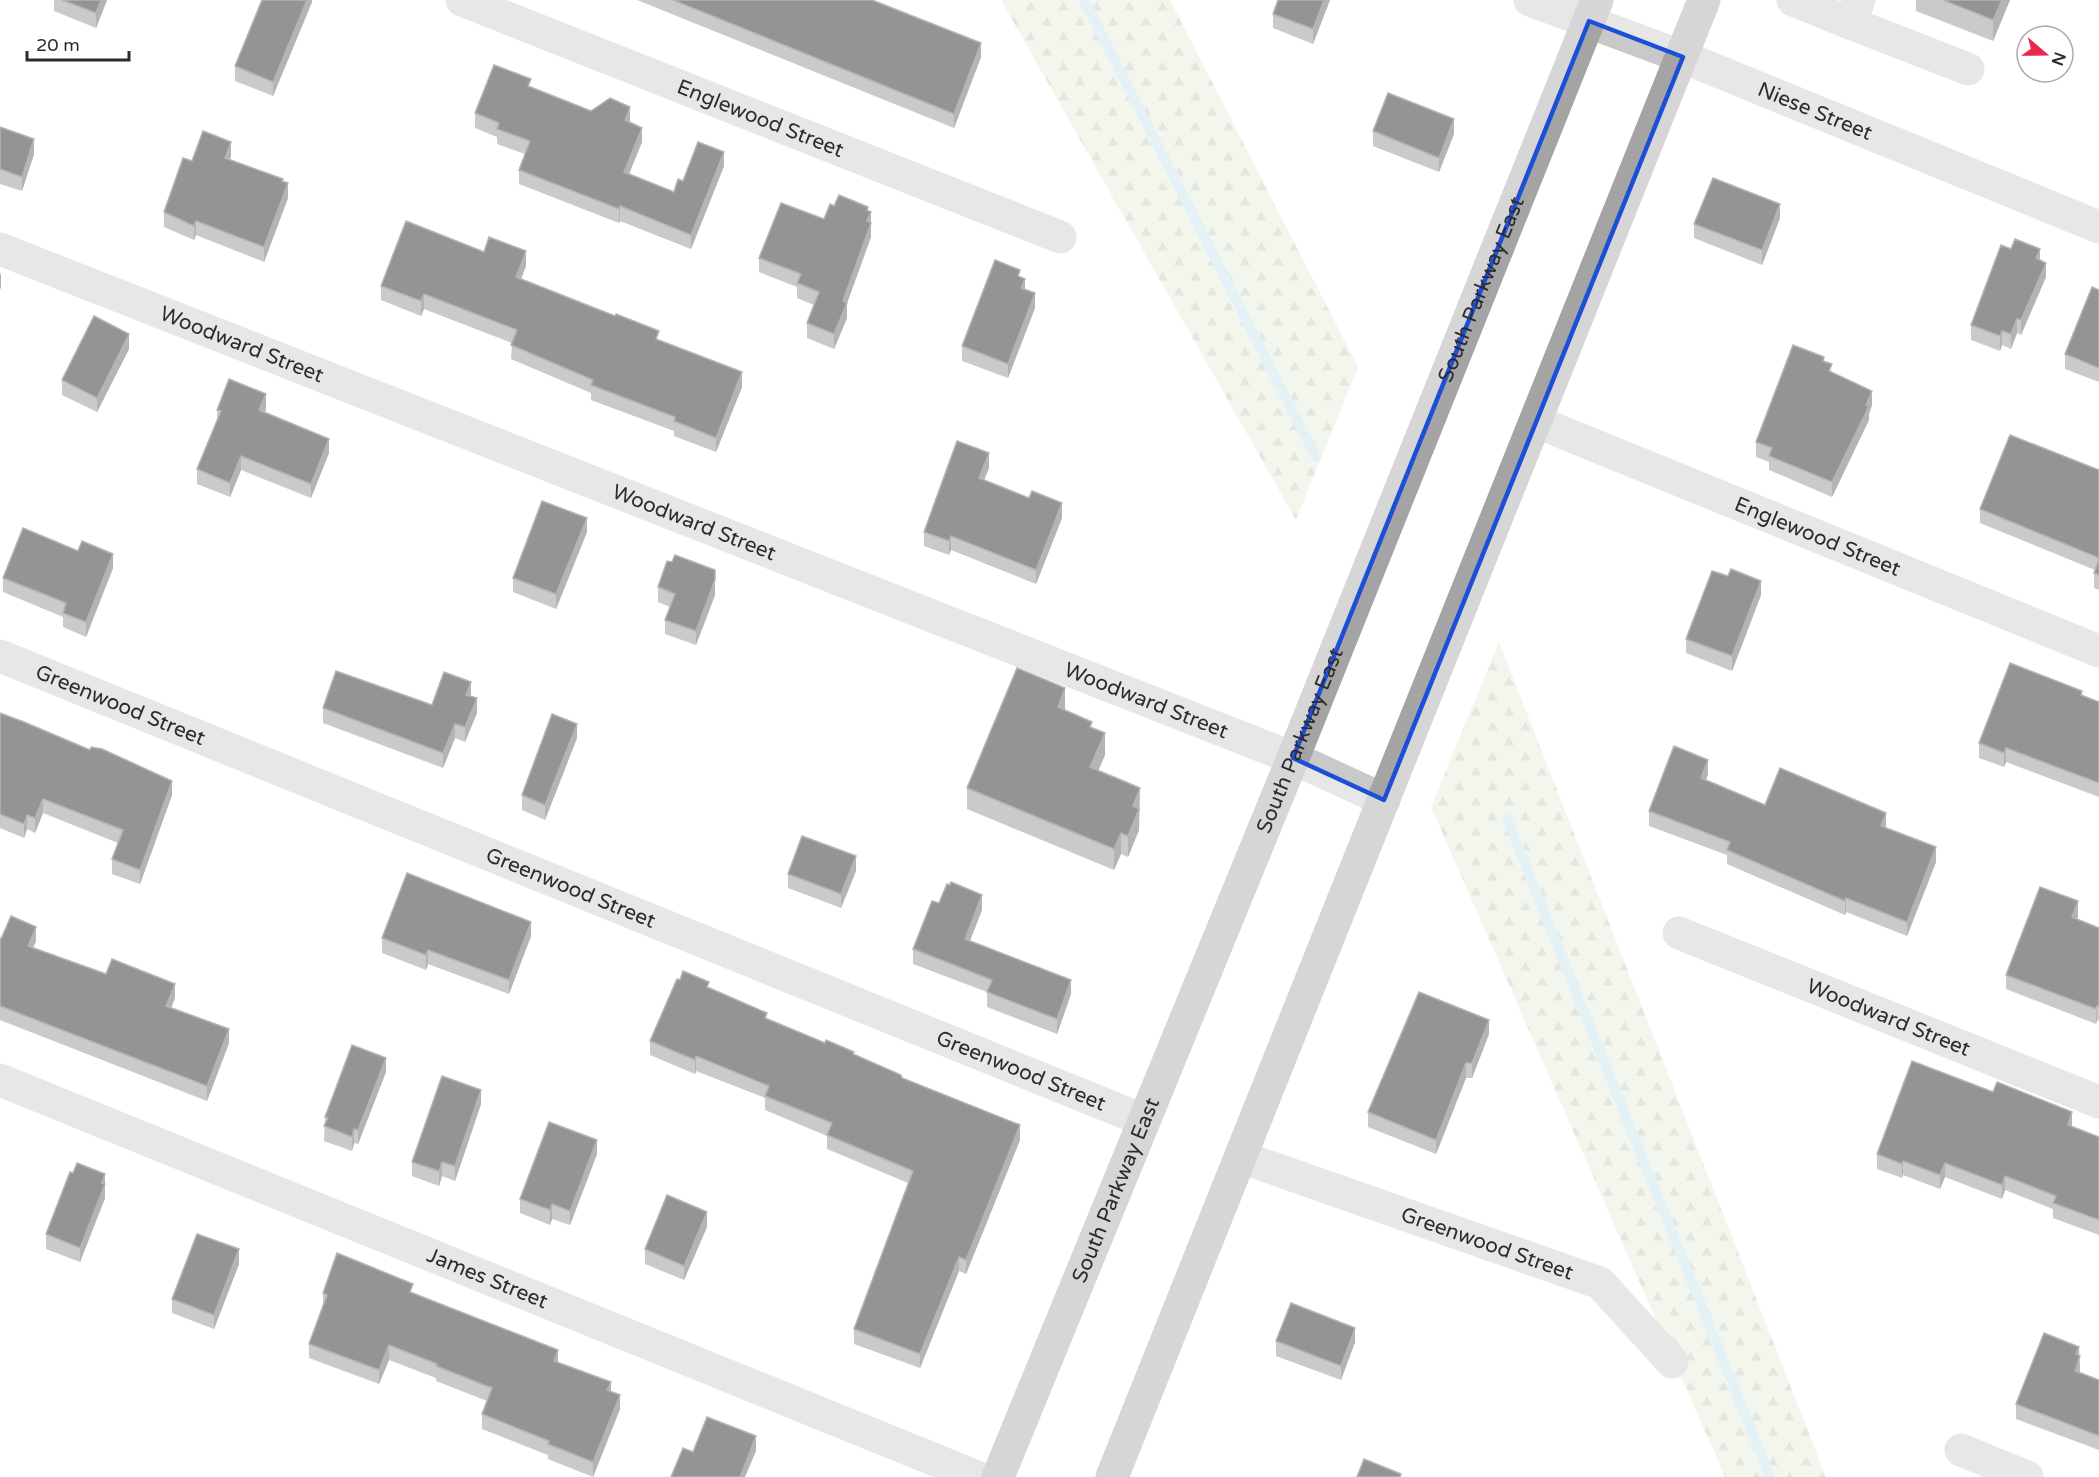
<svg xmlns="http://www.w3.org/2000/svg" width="2099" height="1477" viewBox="0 0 2099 1477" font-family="'Varela Round',sans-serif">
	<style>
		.forest { fill: url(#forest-firs) }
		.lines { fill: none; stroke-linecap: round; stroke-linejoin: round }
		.stream { stroke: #c3e1eb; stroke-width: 10 }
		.minor { stroke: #c9c9c9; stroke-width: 33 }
		.major { stroke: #a4a4a4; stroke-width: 33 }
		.wall { fill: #898989 }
		.shaded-wall { fill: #5a5a5a }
		.building { fill: #131313; stroke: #5a5a5a; stroke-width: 1.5 }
		.marked { fill: none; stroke: #1d4ed8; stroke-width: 4.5; stroke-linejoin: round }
		.labels { text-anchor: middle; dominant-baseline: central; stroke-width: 6; stroke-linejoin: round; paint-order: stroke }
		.street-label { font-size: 21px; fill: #2c2c2c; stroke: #fff }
	</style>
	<defs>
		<pattern id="forest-firs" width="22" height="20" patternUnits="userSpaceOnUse" patternTransform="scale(1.5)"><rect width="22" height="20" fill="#e4ead8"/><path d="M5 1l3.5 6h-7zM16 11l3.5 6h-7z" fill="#c4c9ba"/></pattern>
	</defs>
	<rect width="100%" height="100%" fill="#fff"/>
	<g class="forest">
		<polygon points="1001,0 1170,0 1358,367 1296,520"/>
		<polygon points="1499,642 1826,1477 1725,1477 1431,807"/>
	</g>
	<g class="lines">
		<g class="stream">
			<polyline points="1084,0 1316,457"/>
			<polyline points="1507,819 1770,1477"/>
		</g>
		<g class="minor">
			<path id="s1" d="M 462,0 L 1060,237"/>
			<path id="s2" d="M 1530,0 L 1683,57 L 2099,227"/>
			<polyline points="1793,0 1850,23 1859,0"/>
			<polyline points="1850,23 1968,69"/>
			<path id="s3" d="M 0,249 L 1293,758 L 1384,800"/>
			<path id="s4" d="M 1537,422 L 2099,651"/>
			<path id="s5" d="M 0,656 L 1143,1120"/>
			<path id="s6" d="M 1679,933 L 2099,1102"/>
			<path id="s7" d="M 0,1080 L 977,1477"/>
			<path id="s8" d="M 1241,1157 L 1600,1283 L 1672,1362"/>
			<polyline points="1961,1450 2027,1477"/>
		</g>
		<g class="major">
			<path id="s9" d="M 998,1477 L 1293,758 L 1597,0"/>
			<polyline points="1112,1477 1704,0"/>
		</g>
	</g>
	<g class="wall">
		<polygon points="54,0 107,0 96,28 54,11"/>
		<polygon points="312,0 312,2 273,96 235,81 235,66"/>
		<polygon points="637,0 872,0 981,57 954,128"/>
		<polygon points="1278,0 1330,0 1313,44 1273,28 1273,14"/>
		<polygon points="1916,0 2010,0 1993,41 1916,11"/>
		<polygon points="531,87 591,111 630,121 630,123 642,142 629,174 674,192 683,181 724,166 691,249 620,221 619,223 519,184 519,170 525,154 497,144 497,137 475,128 475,113"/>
		<polygon points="0,127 34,154 22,191 0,184"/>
		<polygon points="1373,131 1454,134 1439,172 1373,146"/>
		<polygon points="231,156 230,159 283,182 288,198 264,262 196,235 194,240 164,227 164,212 192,161"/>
		<polygon points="834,206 871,212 871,237 847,303 847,318 834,349 807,338 807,323 814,305 797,298 797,287 759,272 759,258 824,219"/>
		<polygon points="1780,218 1762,265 1694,238 1694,224"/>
		<polygon points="484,252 526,266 521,279 659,340 742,387 716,452 674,436 674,431 591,400 591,393 511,359 512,343 424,309 421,316 381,300 381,286"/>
		<polygon points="2040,260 2046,277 2021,335 2017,333 2011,349 2002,345 2000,351 1971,340 1971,325"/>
		<polygon points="1020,277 1025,289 1035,308 1008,378 962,361 962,346"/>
		<polygon points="2099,290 2099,382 2065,369 2065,354"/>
		<polygon points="129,349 97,412 62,395 62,380"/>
		<polygon points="1824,361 1832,372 1872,405 1869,414 1869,420 1832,497 1769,470 1769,462 1756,457 1756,442"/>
		<polygon points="266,409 265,412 329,453 311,498 241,470 230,497 197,484 197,469 217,420 217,410"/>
		<polygon points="989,468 984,480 1062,518 1036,584 951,550 949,555 924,546 924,532"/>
		<polygon points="2099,470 2099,590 2094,588 2094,573 2095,570 1980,523 1980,509"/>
		<polygon points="587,532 556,609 513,592 513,578"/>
		<polygon points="78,551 113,568 86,637 63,627 63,617 3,592 3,578"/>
		<polygon points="715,585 715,595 696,645 665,634 665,620 670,607 658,602 658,587"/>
		<polygon points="1761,595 1732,671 1686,653 1686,639"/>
		<polygon points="471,696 477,713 465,742 455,738 443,768 323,723 323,708 432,705"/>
		<polygon points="2082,696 2099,702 2099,797 2006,762 2004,767 1979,758 1979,743"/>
		<polygon points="1065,710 1092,728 1105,755 1098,771 1140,809 1139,812 1139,830 1128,857 1121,854 1114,870 967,809 967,788"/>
		<polygon points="0,713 172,795 140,884 112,874 112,859 118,843 43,813 35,833 27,829 24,838 0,828"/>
		<polygon points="577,738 545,820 522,810 522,795"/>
		<polygon points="1708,774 1706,780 1765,805 1886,828 1936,862 1907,936 1846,912 1845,915 1727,864 1727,855 1649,826 1649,811"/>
		<polygon points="856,871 841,908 788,888 788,874"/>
		<polygon points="982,910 970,941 1071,994 1057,1034 987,1007 987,992 913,964 913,949"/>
		<polygon points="2078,916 2077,919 2099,928 2099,1021 2097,1020 2096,1024 2006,989 2006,975"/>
		<polygon points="531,936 509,994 428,964 426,970 382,953 382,938"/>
		<polygon points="0,938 36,941 33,948 175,998 171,1008 229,1043 207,1101 0,1020"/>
		<polygon points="680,980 709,988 767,1019 825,1043 854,1054 1020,1140 966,1274 959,1271 920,1368 854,1344 854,1329 908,1183 827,1149 827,1136 765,1110 765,1098 696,1071 695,1074 650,1055 650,1041"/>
		<polygon points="1489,1034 1472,1078 1466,1078 1436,1154 1368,1127 1368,1112"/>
		<polygon points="386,1072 358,1144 354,1143 352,1151 324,1141 325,1117"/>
		<polygon points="481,1104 455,1181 442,1176 439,1186 412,1176 412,1162"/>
		<polygon points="2072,1126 2099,1137 2099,1235 2053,1218 2053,1209 2005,1190 2002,1199 1945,1177 1940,1189 1903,1175 1902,1178 1877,1169 1877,1154"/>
		<polygon points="597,1154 570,1225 552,1219 550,1225 520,1213 520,1199"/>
		<polygon points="105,1184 105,1198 80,1262 46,1249 46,1234"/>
		<polygon points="707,1227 684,1280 645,1264 645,1249"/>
		<polygon points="239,1264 214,1329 172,1313 172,1299"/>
		<polygon points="323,1293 413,1294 558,1362 611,1392 620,1409 593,1477 548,1459 548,1455 482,1429 482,1414 487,1401 436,1381 436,1378 389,1360 379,1384 309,1358 309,1344 323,1305"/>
		<polygon points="1276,1341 1355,1342 1341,1380 1276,1356"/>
		<polygon points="2079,1355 2080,1370 2080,1372 2099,1380 2099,1450 2016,1419 2016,1404"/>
	</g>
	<g class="shaded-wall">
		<polygon points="101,0 107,0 96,28 96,13"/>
		<polygon points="307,0 312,0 312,2 273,96 273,82"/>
		<polygon points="1324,0 1330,0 1313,44 1313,29"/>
		<polygon points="2002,0 2010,0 1993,41 1993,20"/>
		<polygon points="981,43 981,57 954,128 954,114"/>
		<polygon points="630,107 630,121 625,135 625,120"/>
		<polygon points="1454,119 1454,134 1439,172 1439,158"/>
		<polygon points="642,128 642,142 624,186 624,172"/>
		<polygon points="34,139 34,154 22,191 22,177"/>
		<polygon points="231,142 231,156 225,172 225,158"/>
		<polygon points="724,152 724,166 691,249 691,235"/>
		<polygon points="288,183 288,198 264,262 264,247"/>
		<polygon points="1780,204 1780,218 1762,265 1762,250"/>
		<polygon points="620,206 620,221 619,223 619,209"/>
		<polygon points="868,207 868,219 871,212 871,237 846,306 847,303 847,318 834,349 834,334"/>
		<polygon points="196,221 196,235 194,240 194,226"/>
		<polygon points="2040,249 2040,263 2036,258"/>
		<polygon points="526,251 526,266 516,291 516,277"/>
		<polygon points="2046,263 2046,277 2021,335 2021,320"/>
		<polygon points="1,273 1,287 0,290 0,275"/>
		<polygon points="1025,279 1025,293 1021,288"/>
		<polygon points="1035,293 1035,308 1008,378 1008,364"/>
		<polygon points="424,294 424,309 421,316 421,301"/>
		<polygon points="2017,319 2017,333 2011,349 2011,334"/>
		<polygon points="2002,331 2002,345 2000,351 2000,336"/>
		<polygon points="129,334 129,349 97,412 97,398"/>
		<polygon points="742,372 742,387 716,452 716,438"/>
		<polygon points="1872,391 1872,405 1869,414 1869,420 1832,497 1832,482"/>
		<polygon points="266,394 266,409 259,425 259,410"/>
		<polygon points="329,439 329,453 311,498 311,484"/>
		<polygon points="989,453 989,468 979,492 979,478"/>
		<polygon points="241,456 241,470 230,497 230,483"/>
		<polygon points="1062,503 1062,518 1036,584 1036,570"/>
		<polygon points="587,518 587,532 556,609 556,594"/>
		<polygon points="951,536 951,550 949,555 949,541"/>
		<polygon points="113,554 113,568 86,637 86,622"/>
		<polygon points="715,570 715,595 696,645 696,631"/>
		<polygon points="1761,581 1761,595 1732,671 1732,656"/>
		<polygon points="471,682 471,697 466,695"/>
		<polygon points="1065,688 1065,710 1058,728 1058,707"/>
		<polygon points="477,698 477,713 465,742 465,727"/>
		<polygon points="455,724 455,738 443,768 443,753"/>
		<polygon points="577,724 577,738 545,820 545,805"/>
		<polygon points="1105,733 1105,755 1090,789 1090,767"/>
		<polygon points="2006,748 2006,762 2004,767 2004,753"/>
		<polygon points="1708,760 1708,774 1701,793 1701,778"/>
		<polygon points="172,781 172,795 140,884 140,870"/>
		<polygon points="1140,788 1139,830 1128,857 1128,836 1133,806"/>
		<polygon points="43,799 43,813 35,833 35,818"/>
		<polygon points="1886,813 1886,828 1881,826"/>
		<polygon points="27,815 27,829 24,838 24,824"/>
		<polygon points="1121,833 1121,854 1114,870 1114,849"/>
		<polygon points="1936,847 1936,862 1907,936 1907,922"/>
		<polygon points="856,856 856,871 841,908 841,894"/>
		<polygon points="982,895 982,910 965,953 965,939"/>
		<polygon points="1846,898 1846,912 1845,915 1845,901"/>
		<polygon points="2078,901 2078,916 2072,932 2072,917"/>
		<polygon points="531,922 531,936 509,994 509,980"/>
		<polygon points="36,927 36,941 28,960 28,946"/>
		<polygon points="428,950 428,964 426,970 426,955"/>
		<polygon points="1071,980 1071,994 1057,1034 1057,1019"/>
		<polygon points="175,984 175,998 166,1020 166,1006"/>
		<polygon points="2097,1006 2097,1020 2096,1024 2096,1009"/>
		<polygon points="1489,1020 1489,1034 1472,1078 1472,1063"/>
		<polygon points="229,1029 229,1043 207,1101 207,1086"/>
		<polygon points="696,1056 696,1071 695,1074 695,1060"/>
		<polygon points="386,1058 386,1072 358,1144 358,1130"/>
		<polygon points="1466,1063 1466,1078 1436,1154 1436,1140"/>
		<polygon points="481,1090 481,1104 455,1181 455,1166"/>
		<polygon points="2072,1112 2072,1127 2068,1125"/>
		<polygon points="1020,1125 1020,1140 966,1274 966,1260"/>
		<polygon points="354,1129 354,1143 352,1151 352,1137"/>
		<polygon points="597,1140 597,1154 570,1225 570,1211"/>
		<polygon points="1903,1161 1903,1175 1902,1178 1902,1164"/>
		<polygon points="442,1162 442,1176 439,1186 439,1171"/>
		<polygon points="1945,1163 1945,1177 1940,1189 1940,1175"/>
		<polygon points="105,1174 105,1198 80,1262 80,1248"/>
		<polygon points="2005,1176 2005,1190 2002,1199 2002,1185"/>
		<polygon points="552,1204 552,1219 550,1225 550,1210"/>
		<polygon points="707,1212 707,1227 684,1280 684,1266"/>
		<polygon points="239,1249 239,1264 214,1329 214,1315"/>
		<polygon points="959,1257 959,1271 920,1368 920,1354"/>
		<polygon points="1355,1328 1355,1342 1341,1380 1341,1366"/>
		<polygon points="389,1345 389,1360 379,1384 379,1370"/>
		<polygon points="2079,1347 2080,1370 2075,1385 2076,1354"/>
		<polygon points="558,1350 558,1365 554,1361"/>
		<polygon points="611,1382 611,1397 607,1390"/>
		<polygon points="620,1395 620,1409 593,1477 593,1462"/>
		<polygon points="756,1436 756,1451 745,1477 740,1477"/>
	</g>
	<g class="building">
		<polygon points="62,0 101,0 96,13"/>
		<polygon points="262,0 307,0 273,82 235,66"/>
		<polygon points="673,0 872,0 981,43 954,114"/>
		<polygon points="1278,0 1324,0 1313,29 1273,14"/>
		<polygon points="1943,0 2002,0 1993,20"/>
		<polygon points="494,65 531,79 528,86 591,111 610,98 630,107 625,120 642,128 624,172 674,192 678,179 683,181 698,142 724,152 691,235 620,206 619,209 519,170 530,141 497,129 499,123 475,113"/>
		<polygon points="1388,93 1454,119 1439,158 1373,131"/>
		<polygon points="0,127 34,139 22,177 0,169"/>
		<polygon points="203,131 231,142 225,158 283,179 282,181 288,183 264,247 196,221 194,226 164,212 183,158 192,161"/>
		<polygon points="1713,178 1780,204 1762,250 1694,224"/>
		<polygon points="839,195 868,207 867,210 871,212 867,221 871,223 843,301 847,303 834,334 807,323 819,292 797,283 801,274 759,258 781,203 824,219 830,204 834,206"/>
		<polygon points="406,221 484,252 489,237 526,251 516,277 615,316 616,314 659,331 656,339 742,372 716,438 674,421 675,417 591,385 593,380 511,345 517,330 424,294 421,301 381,286"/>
		<polygon points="2015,239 2040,249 2036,258 2046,263 2021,320 2017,319 2011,334 2002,331 2000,336 1971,325 2001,245 2011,249"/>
		<polygon points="995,260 1020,270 1018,276 1025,279 1021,288 1035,293 1008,364 962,346"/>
		<polygon points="2092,287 2099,290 2099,368 2065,354"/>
		<polygon points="94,316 129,334 97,398 62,380"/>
		<polygon points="1793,345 1824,357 1823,361 1832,364 1829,371 1872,391 1866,405 1869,406 1832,482 1769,456 1772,448 1756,442"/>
		<polygon points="229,379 266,394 259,410 329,439 311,484 241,456 230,483 197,469 221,411 217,410"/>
		<polygon points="2010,435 2099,470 2099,558 1980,509"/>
		<polygon points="957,441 989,453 979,478 1029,498 1032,491 1062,503 1036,570 951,536 949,541 924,532"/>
		<polygon points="542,501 587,518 556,594 513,578"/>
		<polygon points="23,528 78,551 82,541 113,554 86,622 63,613 66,603 3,578"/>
		<polygon points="675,555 715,570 715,580 696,631 665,620 675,594 658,587 667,561 672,562"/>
		<polygon points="2099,559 2099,575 2094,573"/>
		<polygon points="1731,569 1761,581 1732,656 1686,639 1712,571 1728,576"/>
		<polygon points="2010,663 2082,691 2081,695 2099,702 2099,783 2006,748 2004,753 1979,743"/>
		<polygon points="1017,668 1065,688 1058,707 1092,722 1090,727 1105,733 1090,767 1140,788 1133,806 1139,809 1128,836 1121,833 1114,849 967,788"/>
		<polygon points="336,671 432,705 444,672 471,682 466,695 477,698 465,727 455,724 443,753 323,708"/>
		<polygon points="0,713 24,722 90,750 91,747 102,749 172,781 140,870 112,859 123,830 43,799 35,818 27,815 24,824 0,814"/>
		<polygon points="552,714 577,724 545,805 522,795"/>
		<polygon points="1674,746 1708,760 1701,778 1765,805 1780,768 1886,813 1881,826 1936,847 1907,922 1846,898 1845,901 1727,850 1730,842 1649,811"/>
		<polygon points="802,836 856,856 841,894 788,874"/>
		<polygon points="407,873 531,922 509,980 428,950 426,955 382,938"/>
		<polygon points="951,882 982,895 965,939 1071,980 1057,1019 987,992 992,980 913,949 932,901 939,903 947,884 950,885"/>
		<polygon points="2040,887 2078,901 2072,917 2099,928 2099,1006 2097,1006 2096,1009 2006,975"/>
		<polygon points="11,916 36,927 28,946 106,974 112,959 175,984 166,1006 229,1029 207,1086 0,1006 0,938 1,939"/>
		<polygon points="683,971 709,982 707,987 767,1013 765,1018 825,1043 826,1040 854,1052 853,1054 901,1075 902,1078 1020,1125 966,1260 959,1257 920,1354 854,1329 913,1171 827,1135 832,1123 765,1096 769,1086 696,1056 695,1060 650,1041 677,979 680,980"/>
		<polygon points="1419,992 1489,1020 1472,1063 1466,1063 1436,1140 1368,1112"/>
		<polygon points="352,1045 386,1058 358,1130 354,1129 352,1137 324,1126 328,1118 325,1117"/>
		<polygon points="1912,1061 1993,1092 1997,1082 2072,1112 2068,1125 2099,1137 2099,1220 2053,1203 2056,1196 2005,1176 2002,1185 1945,1163 1940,1175 1903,1161 1902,1164 1877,1154"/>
		<polygon points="442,1076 481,1090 455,1166 442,1162 439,1171 412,1162"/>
		<polygon points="549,1122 597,1140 570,1211 552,1204 550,1210 520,1199"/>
		<polygon points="77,1163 105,1174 102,1183 105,1184 80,1248 46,1234 70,1172 73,1173"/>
		<polygon points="667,1195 707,1212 684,1266 645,1249"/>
		<polygon points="197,1234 239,1249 214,1315 172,1299"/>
		<polygon points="337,1253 413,1284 410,1292 558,1350 554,1361 611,1382 607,1390 620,1395 593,1462 548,1444 549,1441 482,1414 492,1388 436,1366 437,1364 389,1345 379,1370 309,1344 327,1295 323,1293"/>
		<polygon points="1291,1303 1355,1328 1341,1366 1276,1341"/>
		<polygon points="2044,1333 2079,1347 2076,1354 2080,1356 2075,1371 2099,1380 2099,1436 2016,1404"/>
		<polygon points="707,1417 756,1436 740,1477 671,1477 683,1448 693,1452"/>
		<polygon points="1364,1459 1401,1474 1400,1477 1357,1477"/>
	</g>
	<path d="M0 0H2099V1477H0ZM 1589,21 L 1683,57 L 1384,800 L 1293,758 Z" fill="#fff" fill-opacity=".55" fill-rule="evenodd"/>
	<path class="marked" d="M 1589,21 L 1683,57 L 1384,800 L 1293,758 Z"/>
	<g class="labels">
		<g class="street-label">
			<text stroke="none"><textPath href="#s2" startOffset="306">Niese Street</textPath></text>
			<text stroke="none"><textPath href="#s1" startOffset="321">Englewood Street</textPath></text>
			<text stroke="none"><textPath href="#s9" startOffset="1282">South Parkway East</textPath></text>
			<text stroke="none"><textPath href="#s3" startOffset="260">Woodward Street</textPath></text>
			<text stroke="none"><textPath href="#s3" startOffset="746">Woodward Street</textPath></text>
			<text stroke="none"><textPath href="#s4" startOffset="303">Englewood Street</textPath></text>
			<text stroke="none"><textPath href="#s3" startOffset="1232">Woodward Street</textPath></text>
			<text stroke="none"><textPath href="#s5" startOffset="130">Greenwood Street</textPath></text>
			<text stroke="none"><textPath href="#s9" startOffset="796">South Parkway East</textPath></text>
			<text stroke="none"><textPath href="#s5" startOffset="616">Greenwood Street</textPath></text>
			<text stroke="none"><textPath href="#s6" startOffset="226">Woodward Street</textPath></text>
			<text stroke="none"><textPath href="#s5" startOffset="1102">Greenwood Street</textPath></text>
			<text stroke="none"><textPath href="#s9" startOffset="310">South Parkway East</textPath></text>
			<text stroke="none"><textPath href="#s8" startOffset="261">Greenwood Street</textPath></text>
			<text stroke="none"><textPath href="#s7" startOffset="526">James Street</textPath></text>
		</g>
	</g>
	<g transform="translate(2045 54) rotate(110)"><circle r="28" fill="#ffffff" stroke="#ababab" stroke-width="1.5"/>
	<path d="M0-4.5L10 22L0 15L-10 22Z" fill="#ea2650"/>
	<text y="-9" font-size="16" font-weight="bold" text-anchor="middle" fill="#2c2c2c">N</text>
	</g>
	<path d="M27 51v9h102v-9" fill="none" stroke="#2c2c2c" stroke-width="3"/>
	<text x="36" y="51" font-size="18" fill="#2c2c2c" stroke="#ffffff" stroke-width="4.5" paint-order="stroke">20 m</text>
</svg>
